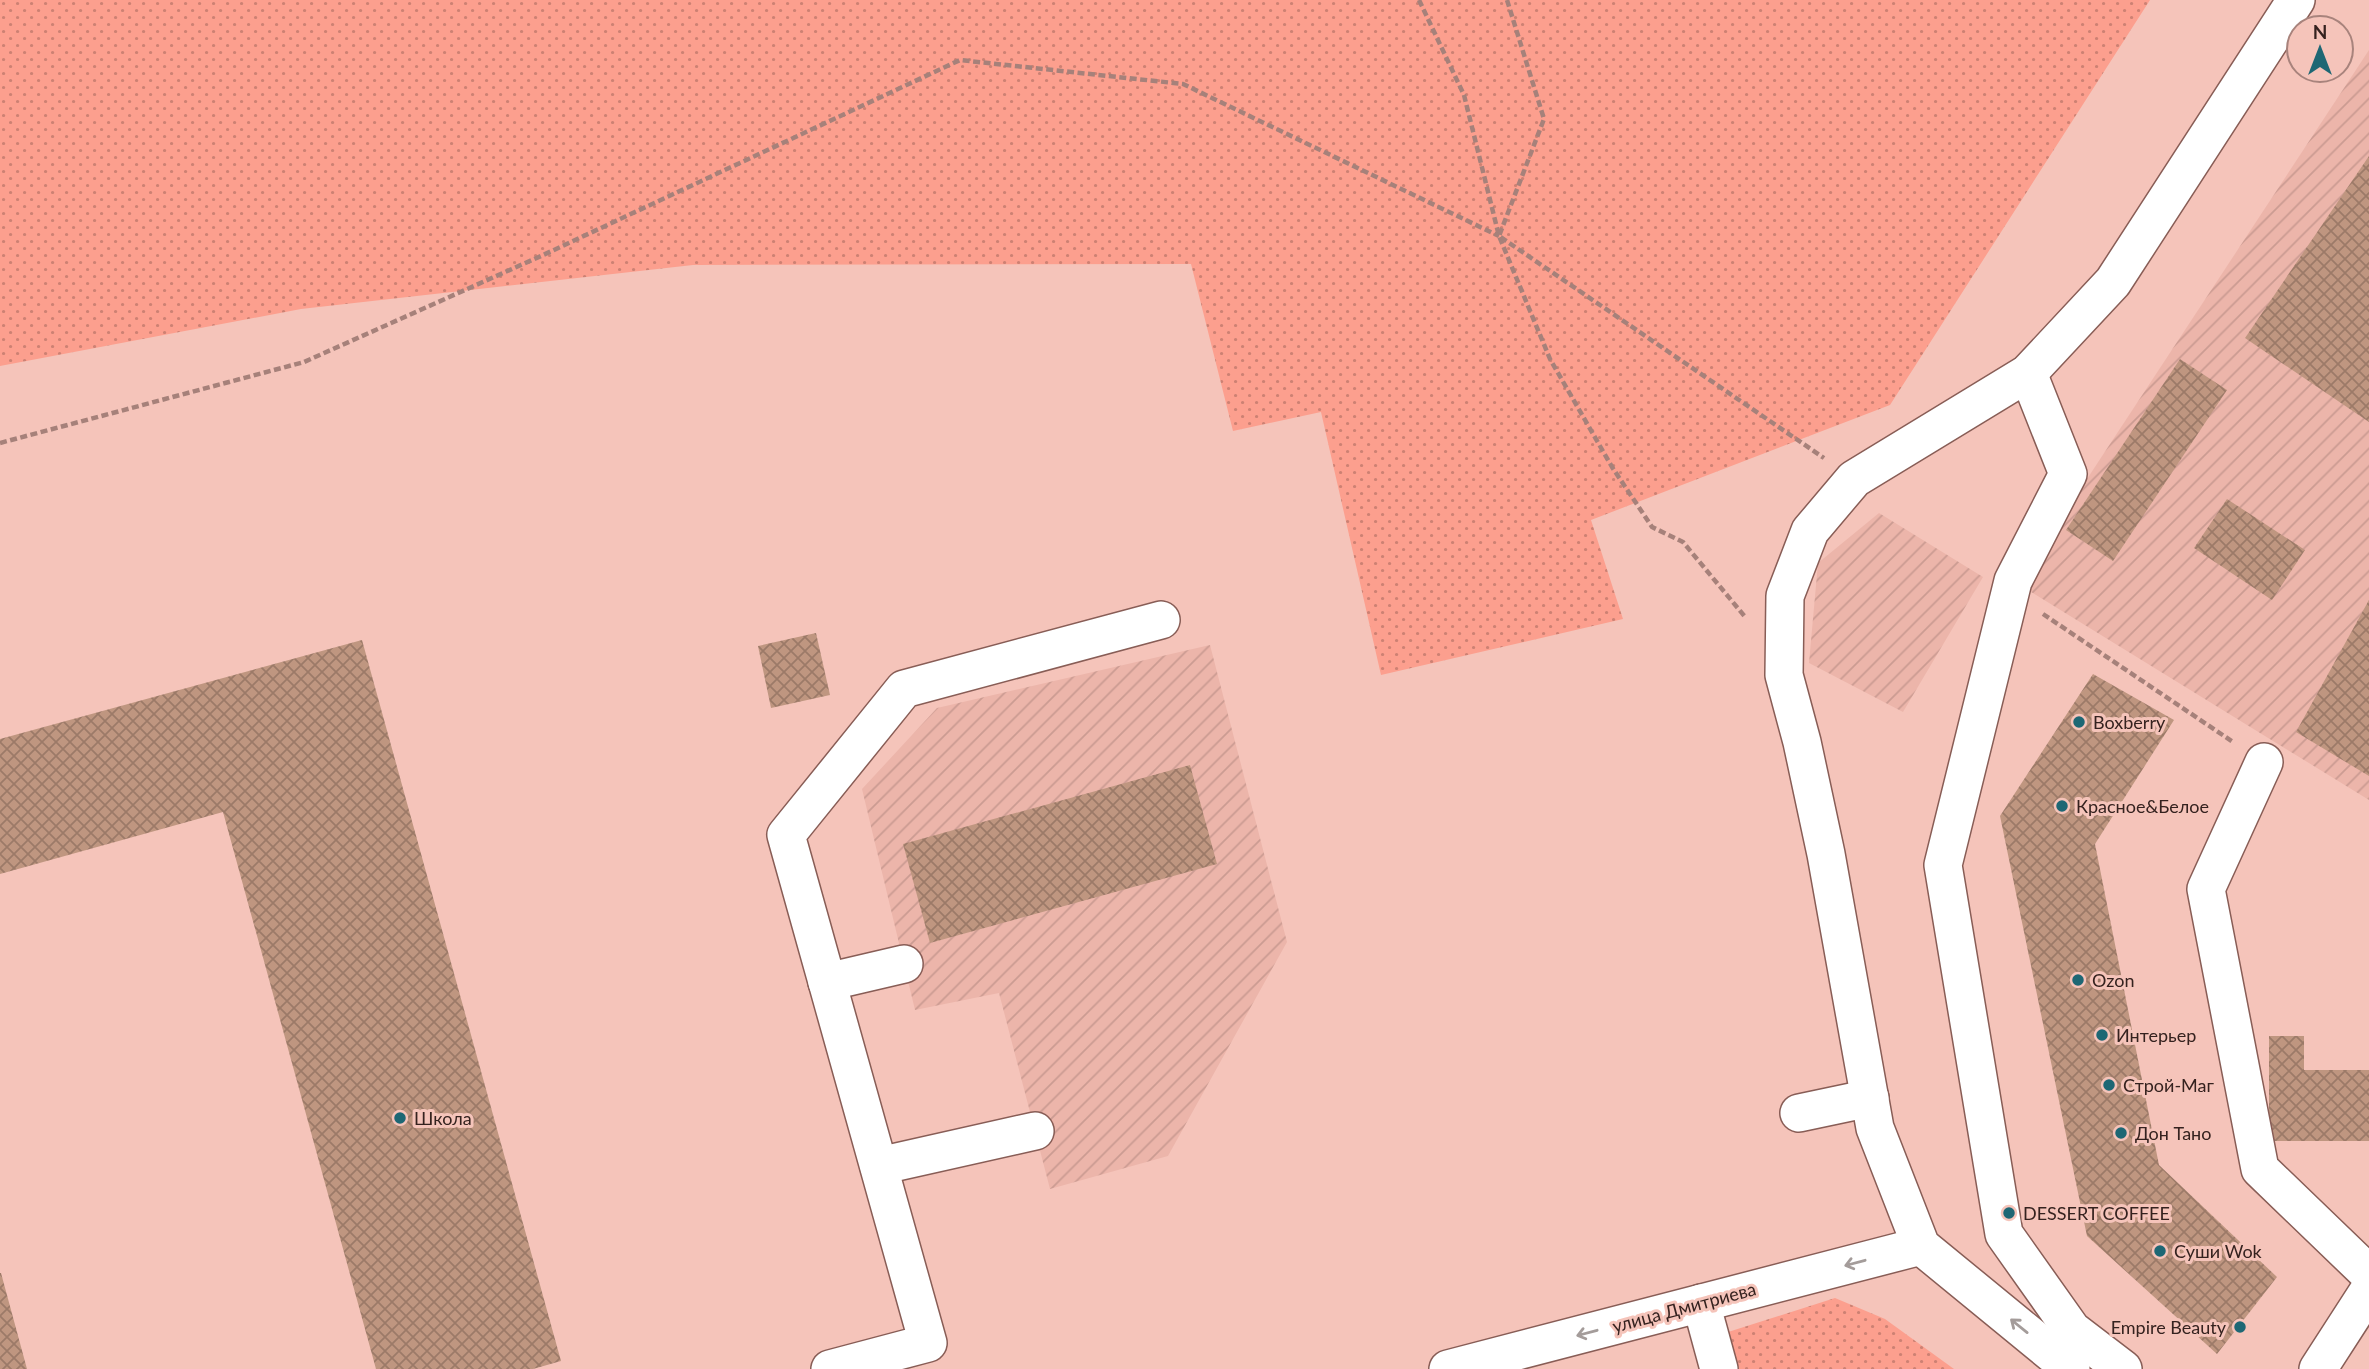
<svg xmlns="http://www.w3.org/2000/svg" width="2369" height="1369" viewBox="0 0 2369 1369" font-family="Lato,sans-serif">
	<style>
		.industrial { fill: url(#industrial-furrows) }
		.grass { fill: url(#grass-dots) }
		.building { fill: url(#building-cross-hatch) }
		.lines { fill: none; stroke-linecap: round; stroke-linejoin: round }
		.minor-casing { stroke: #885d56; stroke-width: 40 }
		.path { stroke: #a6817a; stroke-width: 4.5; stroke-dasharray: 7 3.5; stroke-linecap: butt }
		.minor { stroke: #fff; stroke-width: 37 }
		.oneway { stroke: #a49c9a }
		.poi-dot { fill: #1e6774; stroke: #f5c4ba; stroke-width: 2.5 }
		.labels { text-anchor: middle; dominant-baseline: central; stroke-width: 6; stroke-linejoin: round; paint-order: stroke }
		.poi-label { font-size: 18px; fill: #35221f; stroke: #f5c4ba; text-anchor: start }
		.street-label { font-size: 18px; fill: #35221f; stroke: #f5c4ba }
	</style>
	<defs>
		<pattern id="industrial-furrows" width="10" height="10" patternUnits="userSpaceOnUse" patternTransform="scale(1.75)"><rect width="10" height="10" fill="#ecb5aa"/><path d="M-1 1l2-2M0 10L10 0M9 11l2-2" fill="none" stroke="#cb9b92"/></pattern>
		<pattern id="grass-dots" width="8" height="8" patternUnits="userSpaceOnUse" patternTransform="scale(1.75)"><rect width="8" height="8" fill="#fc9f8e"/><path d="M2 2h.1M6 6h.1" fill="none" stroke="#cd8173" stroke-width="1.8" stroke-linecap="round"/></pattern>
		<pattern id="building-cross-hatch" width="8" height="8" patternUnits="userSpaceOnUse" patternTransform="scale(1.75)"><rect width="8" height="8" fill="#bf9680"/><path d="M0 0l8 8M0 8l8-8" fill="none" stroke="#9c7a68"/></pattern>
	</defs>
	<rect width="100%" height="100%" fill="#f5c4ba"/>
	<g class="industrial">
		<polygon points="2369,50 2369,800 2018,584"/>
		<polygon points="1879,513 1983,577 1903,712 1809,663 1818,563"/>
		<polygon points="1210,645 1287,942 1168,1156 1050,1189 999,993 915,1010 862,789 937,708"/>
	</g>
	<g class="grass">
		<polygon points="0,0 2150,0 1890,405 1591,520 1623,619 1381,675 1321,412 1233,431 1191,264 693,265 301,309 0,366"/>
		<polygon points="1835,1298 1885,1319 1954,1369 1734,1369 1725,1333"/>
	</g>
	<g class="building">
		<polygon points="2369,156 2369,422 2245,338"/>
		<polygon points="2180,359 2227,390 2113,561 2066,530"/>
		<polygon points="2227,499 2305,550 2272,600 2194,548"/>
		<polygon points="2369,600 2369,776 2296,732"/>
		<polygon points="816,633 830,695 771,708 758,646"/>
		<polygon points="362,640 561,1361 533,1369 376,1369 223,812 0,874 0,739"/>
		<polygon points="2093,674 2174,720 2095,844 2159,1165 2277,1277 2217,1354 2087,1236 2000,816"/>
		<polygon points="1190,765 1217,864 930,943 903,844"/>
		<polygon points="2269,1036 2304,1036 2304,1070 2369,1070 2369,1141 2269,1141"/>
		<polygon points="0,1273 1,1273 27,1369 0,1369"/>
	</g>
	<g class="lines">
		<g class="minor-casing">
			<g id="minor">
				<polyline points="2028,373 2068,474 2013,581 1943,865 2004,1234 2072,1330 2123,1369"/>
				<polyline points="2264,762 2206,889 2260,1169 2369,1274"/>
				<polyline points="827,982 904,964"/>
				<polyline points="1799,1113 1870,1098"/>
				<polyline points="879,1166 1035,1131"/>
				<polyline points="1701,1303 1719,1369"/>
				<polyline points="830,1369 928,1343 786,835 904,689 1161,620"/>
				<polyline points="1448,1369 1921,1246"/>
				<polyline points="2071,1369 1921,1246 1875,1128 1826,854 1802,742 1784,675 1785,596 1810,531 1854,479 2028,373 2113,282 2296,0"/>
				<polyline points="2318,1369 2369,1290"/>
			</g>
		</g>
		<g class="path">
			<polyline points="1419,0 1464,95 1499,236 1550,359 1612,467 1652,527 1683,542 1746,618"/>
			<polyline points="1507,0 1544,119 1499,236 1824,458"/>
			<polyline points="0,443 304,362 541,256 960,60 1183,84 1499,236"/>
			<polyline points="2043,614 2233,742"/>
		</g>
		<use href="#minor" class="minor"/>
	</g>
	<defs><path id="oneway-shaft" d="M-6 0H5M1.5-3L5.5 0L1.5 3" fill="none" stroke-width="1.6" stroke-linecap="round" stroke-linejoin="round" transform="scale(1.75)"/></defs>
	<g class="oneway">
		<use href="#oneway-shaft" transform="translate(1855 1263) rotate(165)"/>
		<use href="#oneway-shaft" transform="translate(2019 1326) rotate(-141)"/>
		<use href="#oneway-shaft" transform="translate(1587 1333) rotate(165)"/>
	</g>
	<g class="poi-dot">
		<circle cx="2079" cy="722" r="7"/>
		<circle cx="2062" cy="806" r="7"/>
		<circle cx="2078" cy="980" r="7"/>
		<circle cx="2102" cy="1035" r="7"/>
		<circle cx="2109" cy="1085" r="7"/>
		<circle cx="400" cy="1118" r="7"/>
		<circle cx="2121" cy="1133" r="7"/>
		<circle cx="2009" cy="1213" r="7"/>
		<circle cx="2160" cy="1251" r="7"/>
		<circle cx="2240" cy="1327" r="7"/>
	</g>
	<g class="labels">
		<g class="poi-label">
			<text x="2093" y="722">Boxberry</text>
			<text x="2076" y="806">Красное&amp;Белое</text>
			<text x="2092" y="980">Ozon</text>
			<text x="2116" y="1035">Интерьер</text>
			<text x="2123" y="1085">Строй-Маг</text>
			<text x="414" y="1118">Школа</text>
			<text x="2135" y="1133">Дон Тано</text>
			<text x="2023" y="1213">DESSERT COFFEE</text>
			<text x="2174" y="1251">Суши Wok</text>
			<text x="2226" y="1327" text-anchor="end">Empire Beauty</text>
		</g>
		<g class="street-label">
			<text transform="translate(1684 1307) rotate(-15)">улица Дмитриева</text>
		</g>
	</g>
	<g transform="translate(2320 49)"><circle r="33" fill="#f5c4ba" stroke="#a8837c" stroke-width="2"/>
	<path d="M0-5L12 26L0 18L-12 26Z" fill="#1e6774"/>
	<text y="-10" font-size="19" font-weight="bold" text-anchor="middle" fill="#35221f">N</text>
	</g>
</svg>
